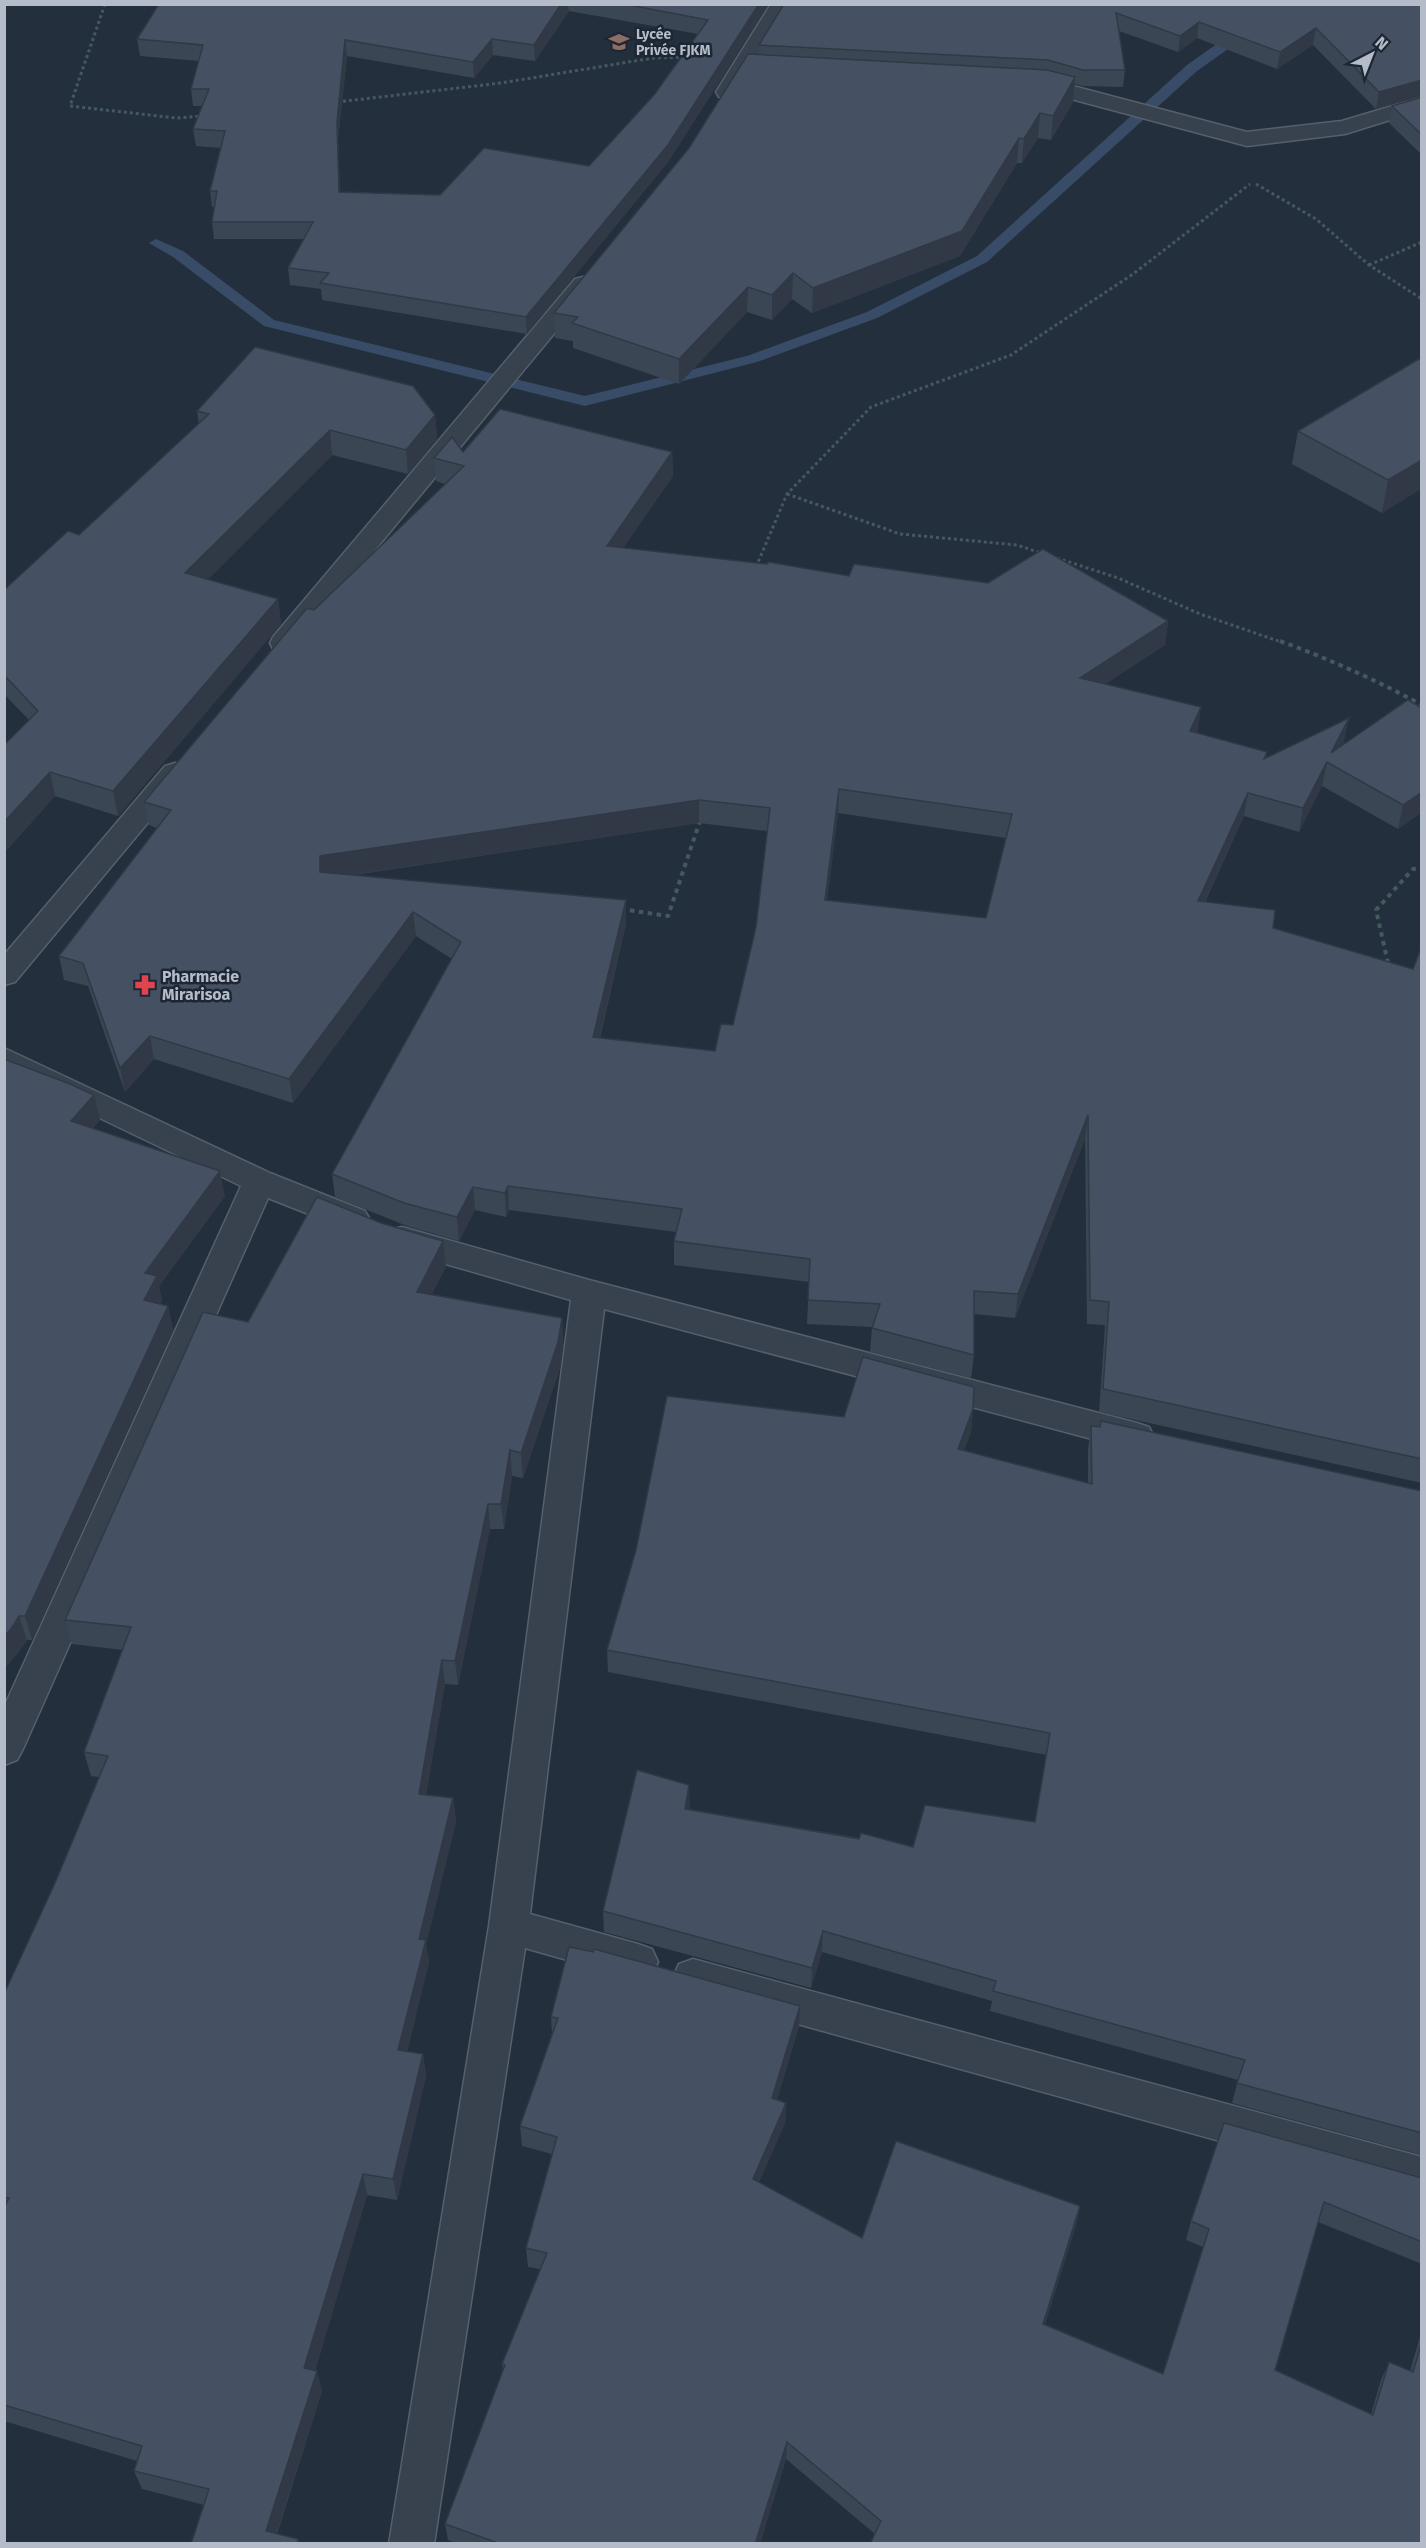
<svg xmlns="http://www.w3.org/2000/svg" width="1426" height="2548" viewBox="0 0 1426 2548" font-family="'Fira Sans',sans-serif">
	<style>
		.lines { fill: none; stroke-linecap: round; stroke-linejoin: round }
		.stream { fill: #394c67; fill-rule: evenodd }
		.minor-casing { stroke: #565f6c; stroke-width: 3 }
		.path-far1 { stroke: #44595c; stroke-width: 3; stroke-dasharray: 3 3; stroke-linecap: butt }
		.path { stroke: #44595c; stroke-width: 4; stroke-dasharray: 4.5 4.5; stroke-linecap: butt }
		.minor { fill: #38414e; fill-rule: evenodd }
		.wall { fill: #3b4654; fill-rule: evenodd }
		.shaded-wall { fill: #303945 }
		.building { fill: #455162; stroke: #303945; stroke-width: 1.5; fill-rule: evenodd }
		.labels { text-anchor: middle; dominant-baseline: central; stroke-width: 5; stroke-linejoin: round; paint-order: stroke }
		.far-poi-label { font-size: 14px; font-weight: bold; fill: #b4bcc9; stroke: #1d2633; text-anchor: start }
		.poi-label { font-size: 16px; font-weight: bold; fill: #b4bcc9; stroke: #1d2633; text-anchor: start }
	</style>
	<rect width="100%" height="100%" fill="#242f3e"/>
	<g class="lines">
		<polygon class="stream" points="1267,4 1281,4 1262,25 1197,71 987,262 877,318 757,362 585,406 264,326 173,257 149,243 156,239 183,251 274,320 585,396 747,356 867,312 977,256 1187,65 1252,19"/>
		<g class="minor-casing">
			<g id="minor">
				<polygon points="771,4 792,4 735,97 727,99 719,97 716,92"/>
				<polygon points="1031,79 1054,81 1247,132 1342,121 1422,97 1422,110 1345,134 1247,146 1045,92 1023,90 1020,85 1023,80"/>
				<polygon points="583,277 591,279 595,284 591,289 293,649 283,651 273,649 270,643 273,637 575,279"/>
				<polygon points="175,763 185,766 189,772 185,778 15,982 4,985 4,955 165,766"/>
				<polygon points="4,1048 270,1173 365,1211 370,1220 365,1229 354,1232 268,1198 23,1749 17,1760 4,1765 4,1707 241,1186 4,1072"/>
				<polygon points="402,1227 589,1280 1137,1423 1149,1427 1154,1437 1149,1447 1137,1451 604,1309 530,1914 638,1944 652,1949 658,1962 652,1975 638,1980 525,1948 434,2544 389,2544 489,1926 571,1300 390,1248 386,1239 390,1230"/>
				<polygon points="693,1959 1422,2157 1422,2197 693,1995 679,1990 673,1977 679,1964"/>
			</g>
		</g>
		<g class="path-far1">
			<polyline points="105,4 70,106 176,118 202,116"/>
			<polyline points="337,102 501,83 653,58 687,57"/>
			<polyline points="1256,184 1316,219 1369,265 1422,299"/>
			<polyline points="1369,265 1422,242"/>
			<polyline points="787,494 900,534 1017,545 1041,553"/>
			<polyline points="1057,558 1118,578 1200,614 1284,643"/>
			<polyline points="756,567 787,494 871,407 1011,355 1133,274 1250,184"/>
		</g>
		<g class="path">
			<path d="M 1280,641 C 1329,659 1376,680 1422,705"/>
			<polyline points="621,909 668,916 700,821"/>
			<polyline points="1388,963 1376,910 1413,869 1422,868"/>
		</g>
		<use href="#minor" class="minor"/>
	</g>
	<g class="wall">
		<path d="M 159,4 L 769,4 L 668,162 L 527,334 L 322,300 L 321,289 L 290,285 L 288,268 L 304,239 L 214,239 L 212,222 L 214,207 L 212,207 L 210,191 L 221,148 L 196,146 L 193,129 L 203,106 L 193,106 L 191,89 L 199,61 L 140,56 L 137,39 ZM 569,11 L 698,34 L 654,95 L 589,166 L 440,195 L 340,192 L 338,139 L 347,56 L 474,78 L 493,55 L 535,61 Z"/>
		<polygon points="784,4 1422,4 1422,96 1376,109 1313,45 1277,69 1197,38 1178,52 1119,31 1125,70 1123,87 1082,86 1075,84 1073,102 1051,140 1038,138 1022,163 1017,163 960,256 812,313 792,299 772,320 747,312 679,384 573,348 573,341 555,338 554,313 689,148 759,54 759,45"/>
		<polygon points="1422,97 1422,155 1389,123 1392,106"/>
		<polygon points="1422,361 1422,488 1382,513 1292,464 1298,431"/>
		<polygon points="197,411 435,415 437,439 408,474 332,455 207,580 278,599 281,624 118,816 55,796 4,853 4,745 29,720 4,694 4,590 79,535 199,424"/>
		<path d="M 463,452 L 672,452 L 673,476 L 623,548 L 849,576 L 1168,621 L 1165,645 L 1105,684 L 1198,731 L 1197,733 L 1267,752 L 1266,758 L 1344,742 L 1343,745 L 1422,812 L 1398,829 L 1322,786 L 1299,832 L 1244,816 L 1205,902 L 1273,928 L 1413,969 L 1422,946 L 1422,1483 L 1099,1412 L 1105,1325 L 1087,1324 L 1085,1139 L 1015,1318 L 974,1314 L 974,1355 L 971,1378 L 870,1352 L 872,1327 L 807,1324 L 809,1282 L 674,1265 L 674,1241 L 676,1232 L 509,1210 L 506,1217 L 475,1210 L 459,1241 L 407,1226 L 335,1197 L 332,1174 L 452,959 L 416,936 L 293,1103 L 154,1059 L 125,1092 L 88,986 L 64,980 L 59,956 L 157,828 L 149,825 L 144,802 L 314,610 L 445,484 L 436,481 L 434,458 ZM 838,813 L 1006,838 L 986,918 L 827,900 ZM 699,823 L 767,831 L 756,927 L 733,1025 L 715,1051 L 600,1038 L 626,924 L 354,875 Z"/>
		<polygon points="4,1059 94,1095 100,1120 93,1128 225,1196 159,1286 162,1300 160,1304 168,1306 173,1330 32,1640 27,1640 18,1653 4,1668"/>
		<polygon points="381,1223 443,1241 446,1267 432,1294 562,1318 563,1343 560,1368 523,1478 512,1476 504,1529 490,1529 458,1685 445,1684 426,1795 453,1798 456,1822 426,1944 429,1962 407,2052 423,2054 426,2076 397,2200 367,2195 315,2371 322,2391 277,2534 298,2539 300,2544 191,2544 204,2505 142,2489 134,2471 137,2461 4,2421 4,1994 55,1883 99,1777 91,1776 84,1752 123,1650 72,1644 65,1620 248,1322"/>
		<polygon points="973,1409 971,1432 964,1450 1088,1483 1088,1449 1091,1426 1100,1427 1101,1421 1422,1491 1422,2155 1232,2103 1238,2080 990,2011 992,2001 822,1952 811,1988 604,1932 603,1911 690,1806 689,1809 913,1847 1035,1822 1047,1755 608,1672 607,1650 844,1417"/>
		<polygon points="551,2017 799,2026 777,2100 786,2103 785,2123 759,2182 862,2238 1080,2206 1076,2225 1045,2324 1163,2374 1203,2247 1186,2240 1191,2221 1422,2178 1422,2264 1318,2222 1275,2370 1371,2414 1381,2380 1389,2362 1410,2371 1422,2330 1422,2544 875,2534 786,2459 760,2544 457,2544 448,2540 445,2524 503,2370 502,2364 540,2269 528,2267 526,2248 552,2154 522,2146 520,2126 552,2033"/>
	</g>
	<g class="shaded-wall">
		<polygon points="561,4 568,4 569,11 535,61 534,45"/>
		<polygon points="759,4 769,4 668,162 527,334 526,317"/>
		<polygon points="1199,22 1197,38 1178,52 1180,36"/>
		<polygon points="1316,28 1313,45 1277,69 1280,52"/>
		<polygon points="492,39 493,55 474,78 473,62"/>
		<polygon points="345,40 347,56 338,139 341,208 339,192 337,122"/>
		<polygon points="1075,77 1073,102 1051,140 1053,116"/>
		<polygon points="1422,80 1422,96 1376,109 1379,92"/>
		<polygon points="1040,113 1038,138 1022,163 1024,139"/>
		<polygon points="1019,138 1017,163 960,256 812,313 813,288"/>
		<polygon points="793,273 792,299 772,320 772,295"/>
		<polygon points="748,287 747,312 679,384 679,359"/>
		<polygon points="435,415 437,439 408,474 406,450"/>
		<polygon points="330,430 332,455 189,598 185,573"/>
		<polygon points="672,452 673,476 608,569 607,546"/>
		<polygon points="1422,460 1422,488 1382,513 1388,480"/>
		<polygon points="278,599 281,624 118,816 113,791"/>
		<polygon points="1168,621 1165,645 1078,701 1080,678"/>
		<polygon points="1201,707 1198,731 1186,754 1190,731"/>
		<polygon points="1349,718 1344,742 1332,765 1331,753"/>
		<polygon points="1327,762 1322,786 1299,832 1303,808"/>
		<polygon points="50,772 55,796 4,853 4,822"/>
		<polygon points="839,789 838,813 824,924 825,900"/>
		<polygon points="1422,792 1422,812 1398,829 1403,805"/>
		<polygon points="1248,793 1244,816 1194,924 1198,901"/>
		<polygon points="699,800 699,823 323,879 320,872 320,856"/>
		<polygon points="626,900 626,924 594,1061 593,1037"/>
		<polygon points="413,912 416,936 293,1103 289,1079"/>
		<polygon points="150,1036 154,1059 125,1092 120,1068"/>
		<polygon points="94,1095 100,1120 77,1146 71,1121"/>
		<polygon points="1088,1115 1085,1139 1015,1318 1018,1294"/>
		<polygon points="220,1171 225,1196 159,1286 162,1300 149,1325 144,1300 145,1273"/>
		<polygon points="508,1186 509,1210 506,1217 505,1193"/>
		<polygon points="473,1187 475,1210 459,1241 457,1217"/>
		<polygon points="443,1241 446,1267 420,1317 417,1292"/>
		<polygon points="168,1306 173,1330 32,1640 25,1616"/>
		<polygon points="562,1318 563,1343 560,1368 523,1478 521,1453"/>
		<polygon points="973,1409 971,1432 956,1471 958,1449"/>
		<polygon points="510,1450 512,1476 504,1529 501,1504"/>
		<polygon points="488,1504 490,1529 458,1685 455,1661"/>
		<polygon points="19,1616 27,1640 18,1653 4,1668 4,1636"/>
		<polygon points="442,1660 445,1684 422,1817 419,1794"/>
		<polygon points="689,1785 690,1806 685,1830 685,1809"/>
		<polygon points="453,1798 456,1822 426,1944 429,1962 402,2072 398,2050 419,1939"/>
		<polygon points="823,1931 822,1952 811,1988 812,1968"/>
		<polygon points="800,2006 799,2026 772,2118 772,2098"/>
		<polygon points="423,2054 426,2076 397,2200 393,2179"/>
		<polygon points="786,2103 785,2123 752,2198 753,2179"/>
		<polygon points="363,2174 367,2195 310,2388 304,2368"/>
		<polygon points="1080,2206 1076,2225 1039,2342 1043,2324"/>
		<polygon points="317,2371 322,2391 273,2544 266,2531"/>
		<polygon points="787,2442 786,2459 760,2544 755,2544"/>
	</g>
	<g class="building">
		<polygon points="159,4 561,4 534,45 492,39 473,62 345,40 337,122 339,192 440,195 484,148 589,166 654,95 708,20 624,4 759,4 668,145 526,317 320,283 329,273 288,268 313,222 212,222 217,191 210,191 225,131 193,129 209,89 191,89 203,45 137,39"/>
		<polygon points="784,4 1422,4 1422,80 1379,92 1316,28 1280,52 1199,22 1180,36 1116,13 1125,70 1083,70 1048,60 759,45"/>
		<polygon points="748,54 1047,70 1075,77 1053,116 1040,113 1024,139 1019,138 962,231 813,288 793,273 772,295 748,287 679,359 572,323 578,317 554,313 689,148"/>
		<polygon points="1422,97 1422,135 1392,106"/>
		<polygon points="255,347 413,386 435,415 406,450 330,430 185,573 278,599 113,791 50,772 4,822 4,745 38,711 4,675 4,590 68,531 79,535 209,414 197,411"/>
		<polygon points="1419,359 1422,361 1422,460 1388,480 1298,431"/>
		<path d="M 500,409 L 672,452 L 607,546 L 767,564 L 769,562 L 849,576 L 854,564 L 988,583 L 1043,549 L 1168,621 L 1080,678 L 1201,707 L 1190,731 L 1267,752 L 1264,759 L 1349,718 L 1331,753 L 1408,700 L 1422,708 L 1422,792 L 1403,805 L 1327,762 L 1303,808 L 1248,793 L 1198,901 L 1275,910 L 1273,928 L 1413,969 L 1422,946 L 1422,1459 L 1103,1389 L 1109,1302 L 1090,1300 L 1088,1115 L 1018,1294 L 974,1291 L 974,1355 L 872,1328 L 880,1304 L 808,1300 L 810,1259 L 674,1241 L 682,1209 L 508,1186 L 505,1193 L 473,1187 L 457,1217 L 404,1203 L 332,1174 L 461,942 L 413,912 L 289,1079 L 150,1036 L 120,1068 L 83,963 L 59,956 L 171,810 L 144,802 L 307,608 L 314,610 L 464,466 L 434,458 L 452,437 L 463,452 ZM 839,789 L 1012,814 L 986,918 L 825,900 ZM 699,800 L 770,808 L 756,927 L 733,1025 L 721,1024 L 715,1051 L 593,1037 L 626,900 L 320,872 L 320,856 Z"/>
		<polygon points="4,1059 70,1084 94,1095 71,1121 220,1171 145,1273 157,1276 144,1300 168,1306 25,1616 19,1616 11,1629 4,1636"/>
		<polygon points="317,1197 381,1223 443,1241 417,1292 562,1318 558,1342 521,1453 510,1450 501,1504 488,1504 455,1661 442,1660 419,1794 453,1798 419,1939 426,1940 398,2050 423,2054 393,2179 363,2174 304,2368 317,2371 266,2531 298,2539 297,2544 191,2544 209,2489 134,2471 142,2446 4,2405 4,2208 9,2198 4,2197 4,1994 55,1883 108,1756 84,1752 131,1627 65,1620 203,1312 248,1322"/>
		<polygon points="863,1357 974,1387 973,1409 958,1449 1092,1484 1091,1426 1100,1427 1101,1421 1422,1491 1422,2133 1237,2083 1245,2060 993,1991 996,1981 823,1931 812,1968 603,1911 637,1770 689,1785 685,1809 859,1839 861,1833 913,1847 925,1805 1035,1822 1050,1733 607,1650 636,1550 667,1396 844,1417"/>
		<polygon points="569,1947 593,1952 594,1949 800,2006 772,2098 786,2103 753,2179 862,2238 896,2141 1080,2206 1043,2324 1163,2374 1209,2229 1191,2221 1224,2123 1422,2178 1422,2242 1324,2202 1275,2370 1373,2415 1389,2362 1413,2372 1422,2342 1422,2544 870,2544 881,2521 787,2442 755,2544 501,2544 445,2524 505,2365 502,2364 547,2253 526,2248 557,2137 520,2126 558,2018 551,2017"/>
	</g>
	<defs>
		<g id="school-bare" transform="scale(1.62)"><path d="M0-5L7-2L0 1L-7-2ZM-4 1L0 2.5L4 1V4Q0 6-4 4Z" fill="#8d6e63" stroke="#1d2633" stroke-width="2.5" paint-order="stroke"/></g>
		<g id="pharmacy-bare" transform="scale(1.62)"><path d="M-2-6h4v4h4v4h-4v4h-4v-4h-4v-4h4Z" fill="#e0444e" stroke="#1d2633" stroke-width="2.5" paint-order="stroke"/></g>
	</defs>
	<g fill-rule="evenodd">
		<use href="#school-bare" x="619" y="42"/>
		<use href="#pharmacy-bare" x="145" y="985"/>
	</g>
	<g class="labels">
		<g class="far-poi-label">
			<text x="636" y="34">Lycée<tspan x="636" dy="16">Privée FJKM</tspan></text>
		</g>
		<g class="poi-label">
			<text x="162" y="976">Pharmacie<tspan x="162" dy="18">Mirarisoa</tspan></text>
		</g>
	</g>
	<rect width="1426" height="2548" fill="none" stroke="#b4bcc9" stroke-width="12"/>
	<g transform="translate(1372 54) rotate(42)" stroke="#1d2633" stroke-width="4.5" paint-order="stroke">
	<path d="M0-4.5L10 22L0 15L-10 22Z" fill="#b4bcc9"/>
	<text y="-9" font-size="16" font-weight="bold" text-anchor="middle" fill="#b4bcc9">N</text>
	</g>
</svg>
